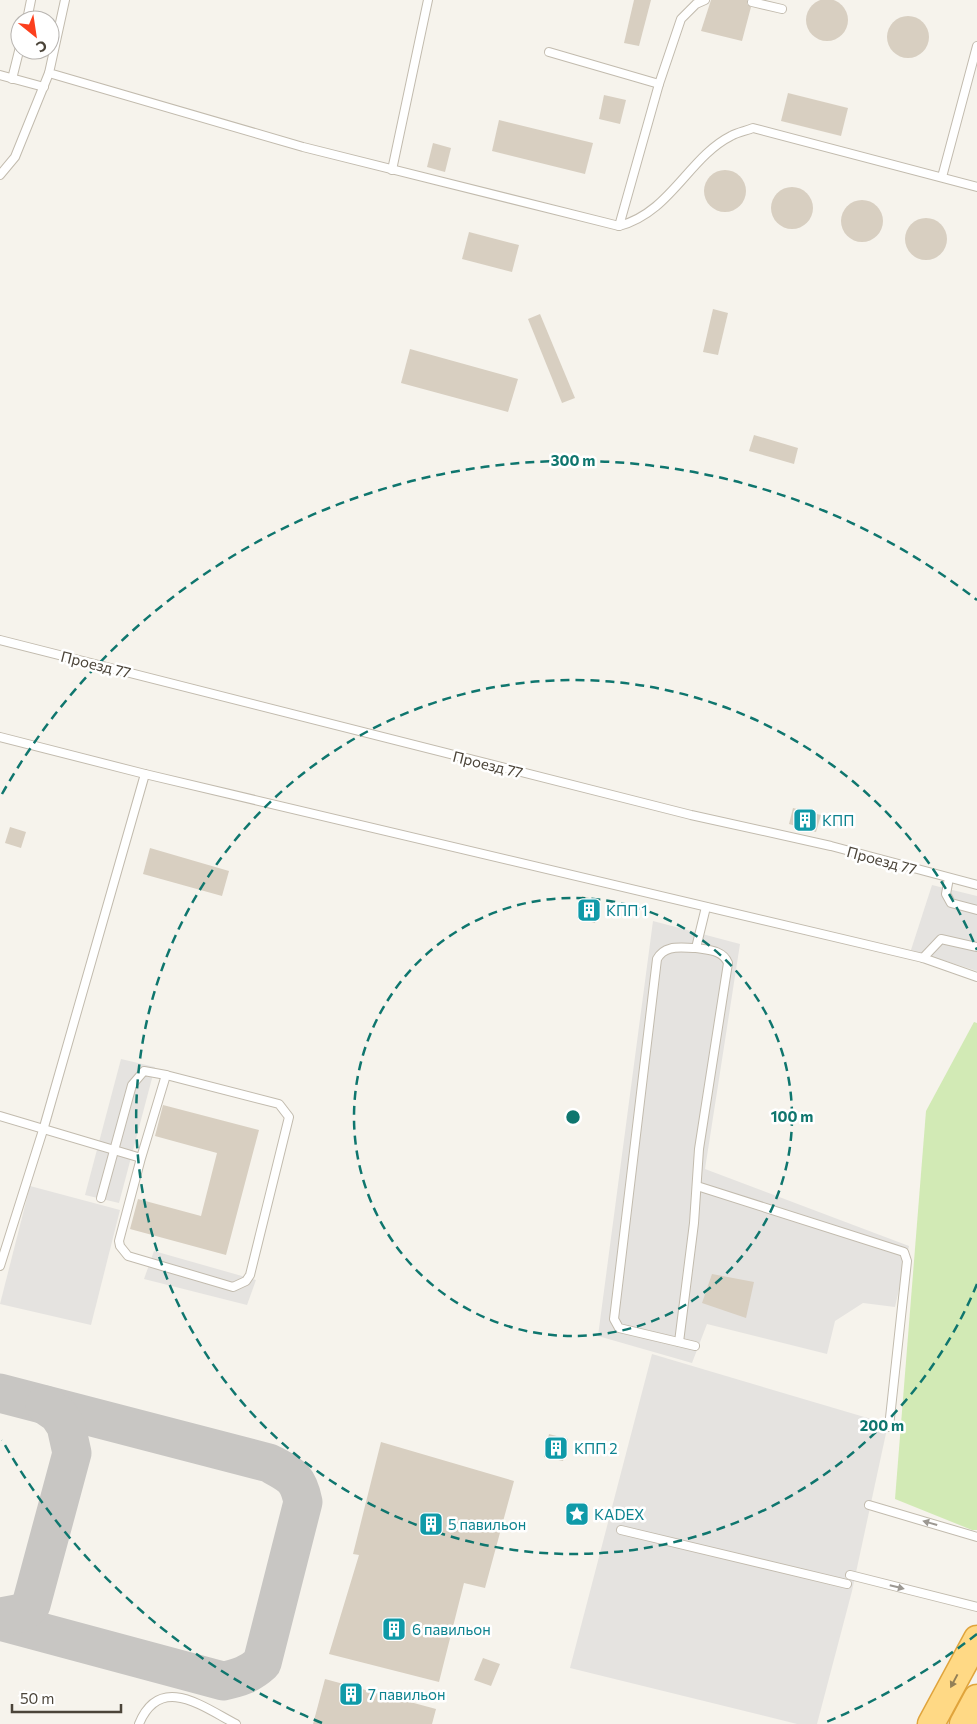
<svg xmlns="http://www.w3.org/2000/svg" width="977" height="1724" viewBox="0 0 977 1724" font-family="Commissioner,sans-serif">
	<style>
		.green { fill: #d2eab5 }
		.parking { fill: #e5e3e0 }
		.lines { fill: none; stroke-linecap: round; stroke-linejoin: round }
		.taxiway { stroke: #c8c6c3; stroke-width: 39 }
		.building { fill: #d8cfc1 }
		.service-casing { stroke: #c2bbae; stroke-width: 10 }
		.trunk-casing { stroke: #e0a43c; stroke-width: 29 }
		.service { stroke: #fff; stroke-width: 8 }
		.trunk { stroke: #ffd985; stroke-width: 26 }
		.oneway { fill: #9c9892 }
		.oneway2 { fill: #938057 }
		.ring { fill: none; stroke: #0f766e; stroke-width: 2.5; stroke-dasharray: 9 6 }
		.labels { text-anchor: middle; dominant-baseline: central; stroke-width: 5; stroke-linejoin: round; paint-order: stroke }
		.street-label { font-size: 15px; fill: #4b4439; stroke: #fff }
		.culture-label { font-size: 15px; fill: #0d838f; stroke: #fff; text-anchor: start }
		.centre { fill: #0f766e; stroke: #fff; stroke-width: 2.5 }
		.ring-label { font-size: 15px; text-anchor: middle; font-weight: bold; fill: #0f766e; stroke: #fff; stroke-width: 5; stroke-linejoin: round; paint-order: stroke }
	</style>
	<rect width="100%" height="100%" fill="#f6f3ec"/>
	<polygon class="green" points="974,1022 977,1023 977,1530 972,1530 895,1499 926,1111"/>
	<g class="parking">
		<polygon points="932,885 977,896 977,971 911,950"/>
		<polygon points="653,921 740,944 705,1169 909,1246 895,1307 863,1303 835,1321 827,1354 707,1324 692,1363 598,1336"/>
		<polygon points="121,1059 155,1067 119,1203 85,1195"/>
		<polygon points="30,1186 120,1210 91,1325 0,1304"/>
		<polygon points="154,1251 256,1280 247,1305 144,1279"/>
		<polygon points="652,1354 888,1424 852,1591 817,1724 797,1724 570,1668"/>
	</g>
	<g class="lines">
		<g class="taxiway">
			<path d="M 0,1393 L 269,1463 C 291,1475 298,1477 303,1502 L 262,1663 C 250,1674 239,1678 223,1681 L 0,1621"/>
			<polyline points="0,1617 22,1613 31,1605 72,1453 66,1426 58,1414 45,1405"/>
		</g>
	</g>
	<g class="building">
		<circle cx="827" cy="20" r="21"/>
		<polygon points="634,0 651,0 639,46 624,43"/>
		<polygon points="711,0 747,0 747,4 751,7 742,41 701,31"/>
		<circle cx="908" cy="37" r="21"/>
		<polygon points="788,93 848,108 841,136 781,121"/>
		<polygon points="604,95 626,100 620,124 599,119"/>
		<polygon points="499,120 593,143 585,174 492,151"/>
		<polygon points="433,143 451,148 445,172 427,167"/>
		<circle cx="725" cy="191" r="21"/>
		<circle cx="792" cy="208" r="21"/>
		<circle cx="862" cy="221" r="21"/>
		<circle cx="926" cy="239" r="21"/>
		<polygon points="469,232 519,245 512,272 462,259"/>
		<polygon points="713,309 728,313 718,355 703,352"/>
		<polygon points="540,314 575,398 562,403 528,319"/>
		<polygon points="410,349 518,379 508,412 401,383"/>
		<polygon points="754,435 798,448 794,464 749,451"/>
		<polygon points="793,808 821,815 816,832 789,824"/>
		<polygon points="10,827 26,832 21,848 5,843"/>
		<polygon points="150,848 229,871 222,896 143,874"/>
		<polygon points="582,896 600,901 595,923 577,918"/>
		<polygon points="163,1105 259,1130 226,1255 130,1229 138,1199 201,1216 217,1153 155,1136"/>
		<polygon points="712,1274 754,1282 746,1318 702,1303"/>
		<polygon points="549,1434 568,1439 563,1461 544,1457"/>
		<polygon points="381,1442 514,1481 485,1588 464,1583 439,1682 329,1654 359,1555 353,1554"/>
		<polygon points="483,1658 500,1664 491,1686 474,1680"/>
		<polygon points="325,1679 436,1709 432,1724 313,1724"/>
	</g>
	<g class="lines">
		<g class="service-casing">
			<g id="service">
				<path d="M 65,0 L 49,73 L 303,147 L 619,226 C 670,213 689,157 731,136 C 738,132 746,131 753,128 L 977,187"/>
				<polyline points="752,2 782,9"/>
				<polyline points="27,20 31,0"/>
				<polyline points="549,52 659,84"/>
				<polyline points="0,75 44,87"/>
				<polyline points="12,79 20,47"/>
				<polyline points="392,170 428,0"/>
				<polyline points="0,175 15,157 49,73"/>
				<polyline points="942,177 977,46"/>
				<polyline points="619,226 659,84 681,19 696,4 705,0"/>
				<polyline points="0,640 691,815 831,846 977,885"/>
				<polyline points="0,737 145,774 923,958 977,977"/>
				<polyline points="949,878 946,894 951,903 977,910"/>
				<polyline points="923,958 941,939 977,947"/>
				<polyline points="0,1116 141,1158 119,1241 120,1246 128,1256 233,1287 246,1281 250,1275 289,1117 279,1104 166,1075 141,1158"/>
				<polyline points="697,1186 904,1252 907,1261 889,1427"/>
				<polyline points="101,1198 132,1085 144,1071 166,1075"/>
				<polyline points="0,1266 44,1127 145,774"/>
				<path d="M 679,1342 L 694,1223 L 699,1149 L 728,963 C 723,950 708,950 696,948 L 706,907"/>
				<path d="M 695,1346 L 619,1328 L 614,1319 L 657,959 C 665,944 681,948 696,948"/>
				<polyline points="869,1505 977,1537"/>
				<polyline points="621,1530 847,1584"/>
				<polyline points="850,1575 977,1607"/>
				<path d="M 139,1724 C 160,1673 203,1707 236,1724"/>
			</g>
		</g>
		<g class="trunk-casing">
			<g id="trunk">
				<polyline points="931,1724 977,1639"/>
				<polyline points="963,1724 977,1698"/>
			</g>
		</g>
		<use href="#service" class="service"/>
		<use href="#trunk" class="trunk"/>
	</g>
	<defs><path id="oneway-solid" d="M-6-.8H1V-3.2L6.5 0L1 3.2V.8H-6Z" transform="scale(1.25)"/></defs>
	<g class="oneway">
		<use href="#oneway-solid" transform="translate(930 1523) rotate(-164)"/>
		<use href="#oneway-solid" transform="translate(897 1587) rotate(14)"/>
	</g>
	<use class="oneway2" href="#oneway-solid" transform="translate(954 1681) rotate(118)"/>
	<g class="ring">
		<circle cx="573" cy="1117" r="219"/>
		<path d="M977 1284A437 437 0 1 1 977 950"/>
		<path d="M977 1634A656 656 0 0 1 824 1723M322 1723A656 656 0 0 1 2 1440M2 794A656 656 0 0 1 977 600"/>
	</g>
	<defs>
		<g id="building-square" transform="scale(1.25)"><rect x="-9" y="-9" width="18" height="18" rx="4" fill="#0f9aa8" stroke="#fff"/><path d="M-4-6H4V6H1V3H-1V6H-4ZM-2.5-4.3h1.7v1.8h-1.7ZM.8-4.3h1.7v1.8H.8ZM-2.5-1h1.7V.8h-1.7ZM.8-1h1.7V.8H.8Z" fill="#fff"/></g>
		<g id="sight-square" transform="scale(1.25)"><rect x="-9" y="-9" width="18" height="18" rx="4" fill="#0f9aa8" stroke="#fff"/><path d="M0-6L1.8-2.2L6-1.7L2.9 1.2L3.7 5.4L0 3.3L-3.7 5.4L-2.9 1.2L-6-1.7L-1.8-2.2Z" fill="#fff"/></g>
	</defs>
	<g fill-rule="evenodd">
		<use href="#building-square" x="805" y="820"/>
		<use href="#building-square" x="589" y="910"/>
		<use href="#building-square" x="556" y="1448"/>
		<use href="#sight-square" x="577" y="1514"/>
		<use href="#building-square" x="431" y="1524"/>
		<use href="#building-square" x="394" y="1629"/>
		<use href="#building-square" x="351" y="1694"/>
	</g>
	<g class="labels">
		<g class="street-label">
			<text transform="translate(96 664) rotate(14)">Проезд 77</text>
			<text transform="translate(488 764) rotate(14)">Проезд 77</text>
			<text transform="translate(882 860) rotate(15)">Проезд 77</text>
		</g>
		<g class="culture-label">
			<text x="822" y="820">КПП</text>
			<text x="606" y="910">КПП 1</text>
			<text x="574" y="1448">КПП 2</text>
			<text x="594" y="1514">KADEX</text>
			<text x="448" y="1524">5 павильон</text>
			<text x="412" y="1629">6 павильон</text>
			<text x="368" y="1694">7 павильон</text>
		</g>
	</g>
	<circle cx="573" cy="1117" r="8" class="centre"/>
	<g class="ring-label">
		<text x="573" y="466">300 m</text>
		<text x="792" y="1122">100 m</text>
		<text x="882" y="1431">200 m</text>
	</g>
	<g transform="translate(35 35) rotate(150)"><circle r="24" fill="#ffffff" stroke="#b7b4b0"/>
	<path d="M0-4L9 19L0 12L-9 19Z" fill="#fc3f1d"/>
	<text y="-8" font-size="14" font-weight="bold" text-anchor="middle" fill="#4b4439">С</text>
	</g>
	<path d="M12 1704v8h109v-8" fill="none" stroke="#4b4439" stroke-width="2.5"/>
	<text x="20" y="1704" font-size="15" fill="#4b4439" stroke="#ffffff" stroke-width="4" paint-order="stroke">50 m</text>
</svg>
